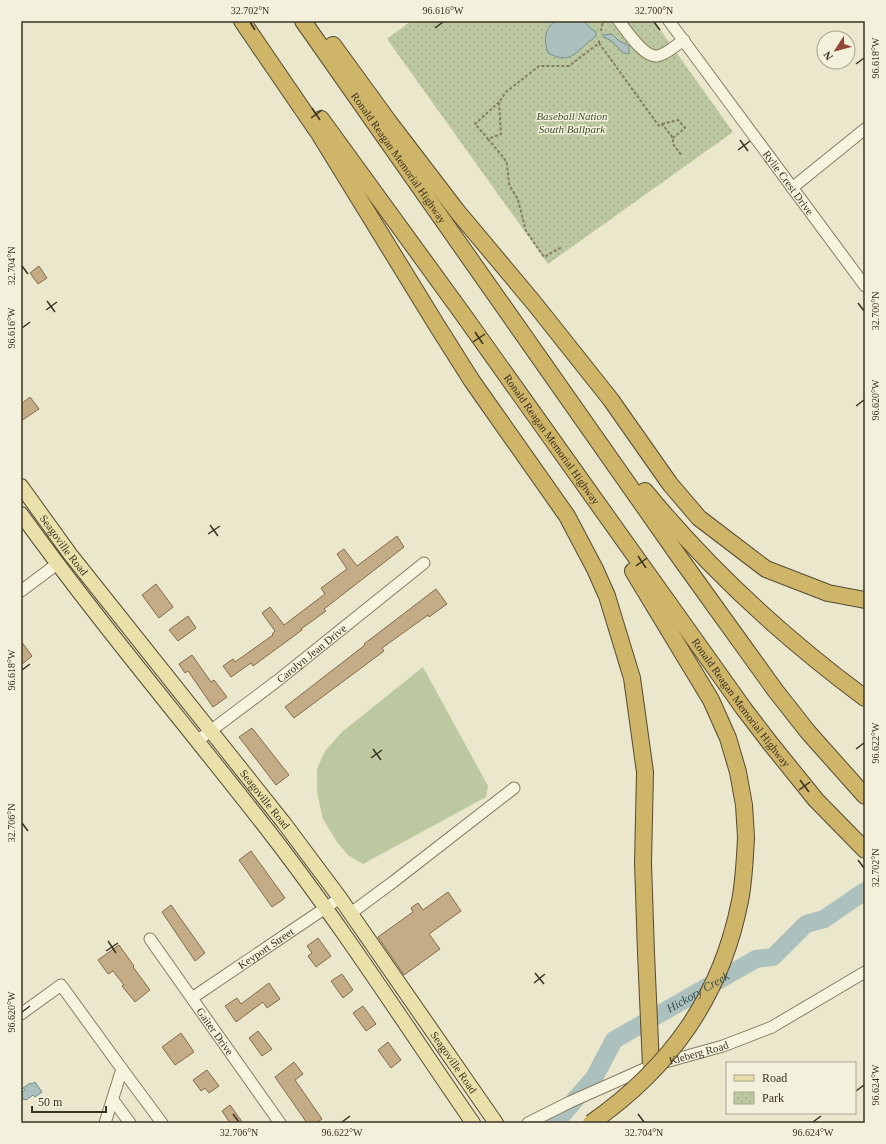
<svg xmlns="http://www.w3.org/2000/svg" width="886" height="1144" viewBox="0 0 886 1144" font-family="'Times New Roman',serif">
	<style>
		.grass { fill: #bcc8a0 }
		.park { fill: url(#park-dots) }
		.water { fill: #acc0be; stroke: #738e8c }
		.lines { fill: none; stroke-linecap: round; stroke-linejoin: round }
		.river { stroke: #acc0be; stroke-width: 18 }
		.building { fill: #c4ac86; stroke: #836b4a }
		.minor-casing { stroke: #867c61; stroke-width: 13 }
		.major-casing { stroke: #554a35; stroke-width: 16 }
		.highway-casing { stroke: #554a35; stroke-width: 18 }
		.path { stroke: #867c61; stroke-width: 2; stroke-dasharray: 3 2; stroke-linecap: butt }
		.minor { stroke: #f6f4df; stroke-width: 11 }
		.major { stroke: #e9e1a9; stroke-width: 14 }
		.highway { stroke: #cfb568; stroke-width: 16 }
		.highway-bridge-casing { stroke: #554a35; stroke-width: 18; stroke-linecap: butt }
		.highway-bridge { stroke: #cfb568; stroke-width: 16 }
		.ticks { fill: none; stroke: #393223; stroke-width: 1.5 }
		.labels { text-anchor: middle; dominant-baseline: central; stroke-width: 3; stroke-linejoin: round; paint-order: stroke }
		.park-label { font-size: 11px; font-style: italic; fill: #42532c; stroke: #f3f0db }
		.street-label { font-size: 11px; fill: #393223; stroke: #f3f0db }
		.water-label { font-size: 12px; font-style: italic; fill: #345256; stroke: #f3f0db }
		.neatline { fill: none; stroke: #393223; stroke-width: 1.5 }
		.ticks-label { font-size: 10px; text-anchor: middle; fill: #393223 }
	</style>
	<defs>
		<pattern id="park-dots" width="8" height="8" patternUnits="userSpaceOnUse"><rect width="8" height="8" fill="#bcc8a0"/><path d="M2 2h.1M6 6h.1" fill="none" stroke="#a2ac8a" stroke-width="1.8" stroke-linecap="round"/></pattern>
	</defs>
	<rect width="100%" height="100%" fill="#ebe7cc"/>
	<polygon class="grass" points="423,667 488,786 486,797 363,864 348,855 337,842 323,819 317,792 317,769 325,751 342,732"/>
	<polygon class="park" points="411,21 654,21 733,132 548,264 387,39"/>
	<g class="water">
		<path d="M 555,21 L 584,21 L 590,28 L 596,32 L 596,36 C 593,39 590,41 586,44 C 572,57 567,63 548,53 C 544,41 544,29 555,21 Z"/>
		<path d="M 612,34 L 618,40 L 629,46 L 629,53 L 626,54 C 616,49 616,41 603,37 L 603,35 Z"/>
		<polygon points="35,1082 42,1092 35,1097 33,1095 26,1100 25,1099 24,1100 21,1096 21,1093 25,1090 23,1088 30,1083 32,1084"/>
	</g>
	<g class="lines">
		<path class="river" id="s1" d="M 555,1123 L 594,1078 L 614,1040 L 756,959 L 773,957 L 806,924 L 824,919 L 865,891"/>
	</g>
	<g class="building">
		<polygon points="39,266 47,278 38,284 30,273"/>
		<polygon points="30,397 39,409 21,421 21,404"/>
		<polygon points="397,536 404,547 324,609 326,611 301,629 302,630 253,666 251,663 231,677 223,666 233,659 235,662 273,635 272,634 275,631 262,613 270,607 284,625 325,594 321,588 347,569 337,554 344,549 357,566"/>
		<polygon points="156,584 173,607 159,618 142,595"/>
		<polygon points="436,589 447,604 429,617 428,615 382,648 384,651 294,718 285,707 365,645 364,644"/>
		<polygon points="188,616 196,628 178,641 169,630"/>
		<polygon points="21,641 32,656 21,665"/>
		<polygon points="192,655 211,682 214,680 227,697 213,707 188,671 185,673 179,664"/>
		<polygon points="252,728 289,775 276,785 239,737"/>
		<polygon points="251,851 285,898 272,907 239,860"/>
		<polygon points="448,892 461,911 429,934 440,949 404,975 378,937 413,912 411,908 418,903 423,910"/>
		<polygon points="171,905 205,953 195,961 162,912"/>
		<polygon points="318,938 331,956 316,967 308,956 312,953 307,946"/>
		<polygon points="119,945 134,966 133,967 150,990 135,1002 122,986 124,985 113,971 108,974 98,960"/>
		<polygon points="342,974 353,990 343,998 331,981"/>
		<polygon points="269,983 280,999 267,1008 263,1002 236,1022 225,1006 237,998 241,1004"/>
		<polygon points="363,1006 376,1024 366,1031 353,1013"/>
		<polygon points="258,1031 272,1049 262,1056 249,1038"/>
		<polygon points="181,1033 194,1052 175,1065 162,1047"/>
		<polygon points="388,1042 401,1060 391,1068 378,1050"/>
		<polygon points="294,1062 303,1074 295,1080 322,1119 316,1123 307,1123 275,1077"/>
		<polygon points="207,1070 219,1086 209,1093 205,1088 201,1091 193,1080"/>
		<polygon points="230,1105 243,1123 230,1123 222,1111"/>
	</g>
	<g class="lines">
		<g class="minor-casing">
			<g id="minor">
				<path d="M 619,21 C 627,31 643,57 657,56 C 666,55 676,45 684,40"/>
				<path id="s2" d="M 669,21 L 865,286"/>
				<polyline points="792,188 865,129"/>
				<polyline points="21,591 57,564"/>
				<path id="s3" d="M 197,741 L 277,681 L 424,563"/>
				<polyline points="351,913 393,882 514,788"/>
				<path id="s4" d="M 150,939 L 280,1123"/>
				<path id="s5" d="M 192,998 L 340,898"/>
				<polyline points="21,1014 61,985 122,1069 105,1123"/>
				<polyline points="122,1069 162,1123"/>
				<polyline points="113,1100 130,1123"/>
				<path id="s6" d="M 528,1123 L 570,1102 L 651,1066 L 723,1046 L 772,1027 L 865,972"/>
			</g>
		</g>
		<g class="major-casing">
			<g id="major">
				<path id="s7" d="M 21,486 L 70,554 L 284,823 L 340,898 L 496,1123"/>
				<path d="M 21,514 C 100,624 187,726 270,833 C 342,926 406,1026 473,1123"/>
			</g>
		</g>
		<g class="highway-casing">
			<g id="highway">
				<polyline points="242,21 320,135 436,324 472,381 567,516 595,569 607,596 632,678 645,772 643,863 646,953 651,1066"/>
				<path id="s8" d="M 303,21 L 680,558 L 775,690 L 808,732 L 865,796"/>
				<polyline points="333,45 389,122 457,211 534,303 611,400 670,484 699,518 766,569 828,593 865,600"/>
				<path id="s9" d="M 321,119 L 462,313 L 744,709 L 770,743 L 816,800 L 865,850"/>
				<path d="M 645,491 C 709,569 784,638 865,698"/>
				<polyline points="633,571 711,700 728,738 738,772 744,805 746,837"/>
			</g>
		</g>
		<g class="path">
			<polyline points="601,31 603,21"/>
			<polyline points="599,43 659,126 662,124 673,138 673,144 682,156"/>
			<polyline points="499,102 475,124 488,139 501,134 499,102 506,92 539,66 569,66 599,43 599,40"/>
			<polyline points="662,124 678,120 685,128 673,138"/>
			<polyline points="488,139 504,158 507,164 509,184 518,200 526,231 544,257 562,247"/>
		</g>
		<use href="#minor" class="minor"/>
		<use href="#major" class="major"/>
		<use href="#highway" class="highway"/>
		<g class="highway-bridge-casing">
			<path id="highway-bridge" d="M 591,1123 C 670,1068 721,997 740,901 C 744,880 745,859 746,837"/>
		</g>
		<use href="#highway-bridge" class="highway-bridge"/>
	</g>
	<path class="ticks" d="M 250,22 L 255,30M 654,22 L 660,30M 435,28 L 443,22M 856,64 L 864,58M 312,108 L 320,120M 311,118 L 322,110M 740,140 L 748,151M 738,150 L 750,141M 22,266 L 28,274M 47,301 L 55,312M 858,303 L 864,311M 46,310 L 57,302M 22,328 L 30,322M 475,332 L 483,344M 473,342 L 485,334M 856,406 L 864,400M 210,525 L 218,536M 208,534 L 220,526M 638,556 L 646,568M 636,566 L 647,558M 22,670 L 30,664M 373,749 L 381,760M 856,749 L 864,743M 371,758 L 382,750M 800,780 L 809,792M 799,790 L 810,782M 22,823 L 28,831M 858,860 L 864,868M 108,941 L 116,953M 106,951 L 118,943M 535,973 L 544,984M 534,983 L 545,974M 22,1012 L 30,1006M 856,1091 L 864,1085M 233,1114 L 239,1122M 638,1114 L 644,1122M 342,1122 L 350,1116M 813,1122 L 821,1116"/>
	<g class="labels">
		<g class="park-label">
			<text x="572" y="116">Baseball Nation<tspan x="572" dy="13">South Ballpark</tspan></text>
		</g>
		<g class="street-label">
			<text stroke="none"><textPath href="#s8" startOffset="167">Ronald Reagan Memorial Highway</textPath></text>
			<text stroke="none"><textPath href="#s2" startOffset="201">Rylie Crest Drive</textPath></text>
			<text stroke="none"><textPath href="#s9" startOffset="395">Ronald Reagan Memorial Highway</textPath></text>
			<text stroke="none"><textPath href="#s7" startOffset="73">Seagoville Road</textPath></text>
			<text stroke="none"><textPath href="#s3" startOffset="144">Carolyn Jean Drive</textPath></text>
			<text stroke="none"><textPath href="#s9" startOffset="719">Ronald Reagan Memorial Highway</textPath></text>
			<text stroke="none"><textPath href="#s7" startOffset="397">Seagoville Road</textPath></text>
			<text stroke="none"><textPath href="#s5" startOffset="89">Keyport Street</textPath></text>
			<text stroke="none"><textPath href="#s4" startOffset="113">Gaiter Drive</textPath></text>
			<text stroke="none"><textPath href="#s6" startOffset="185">Kleberg Road</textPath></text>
			<text stroke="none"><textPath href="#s7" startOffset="721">Seagoville Road</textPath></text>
		</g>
		<g class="water-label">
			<text stroke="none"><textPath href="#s1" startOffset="199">Hickory Creek</textPath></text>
		</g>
	</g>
	<rect width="886" height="1144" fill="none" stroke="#f3f0db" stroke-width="44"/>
	<rect x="726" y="1062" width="130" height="52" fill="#f3f0db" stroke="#a9a491"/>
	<rect x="734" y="1075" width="20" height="6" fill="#e9e1a9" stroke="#a9a491"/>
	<text x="762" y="1082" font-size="12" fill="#393223">Road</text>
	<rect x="734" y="1092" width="20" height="12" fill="url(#park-dots)" stroke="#a9a491"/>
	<text x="762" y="1102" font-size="12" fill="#393223">Park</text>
	<g transform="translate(836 50) rotate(234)"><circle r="19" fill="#f3f0db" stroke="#a9a491"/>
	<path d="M0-3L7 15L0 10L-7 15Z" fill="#8f4838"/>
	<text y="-6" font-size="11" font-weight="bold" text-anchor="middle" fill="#393223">N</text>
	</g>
	<path d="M32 1106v6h74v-6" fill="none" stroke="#393223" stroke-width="2"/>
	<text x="38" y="1106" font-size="12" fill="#393223" stroke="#f3f0db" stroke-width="3" paint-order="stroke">50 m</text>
	<rect x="22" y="22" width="842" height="1100" class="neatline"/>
	<g class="ticks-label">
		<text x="250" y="14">32.702°N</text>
		<text x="443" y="14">96.616°W</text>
		<text x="654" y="14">32.700°N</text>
		<text transform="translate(875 58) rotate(-90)" y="4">96.618°W</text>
		<text transform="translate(11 266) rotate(-90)" y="4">32.704°N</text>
		<text transform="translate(875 311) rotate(-90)" y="4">32.700°N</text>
		<text transform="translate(11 328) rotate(-90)" y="4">96.616°W</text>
		<text transform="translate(875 400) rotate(-90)" y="4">96.620°W</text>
		<text transform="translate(11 670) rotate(-90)" y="4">96.618°W</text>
		<text transform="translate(875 743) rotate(-90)" y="4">96.622°W</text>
		<text transform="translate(11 823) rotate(-90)" y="4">32.706°N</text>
		<text transform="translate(875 868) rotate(-90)" y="4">32.702°N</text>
		<text transform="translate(11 1012) rotate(-90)" y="4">96.620°W</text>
		<text transform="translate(875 1085) rotate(-90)" y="4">96.624°W</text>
		<text x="239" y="1136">32.706°N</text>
		<text x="342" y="1136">96.622°W</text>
		<text x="644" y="1136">32.704°N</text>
		<text x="813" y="1136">96.624°W</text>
	</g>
</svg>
